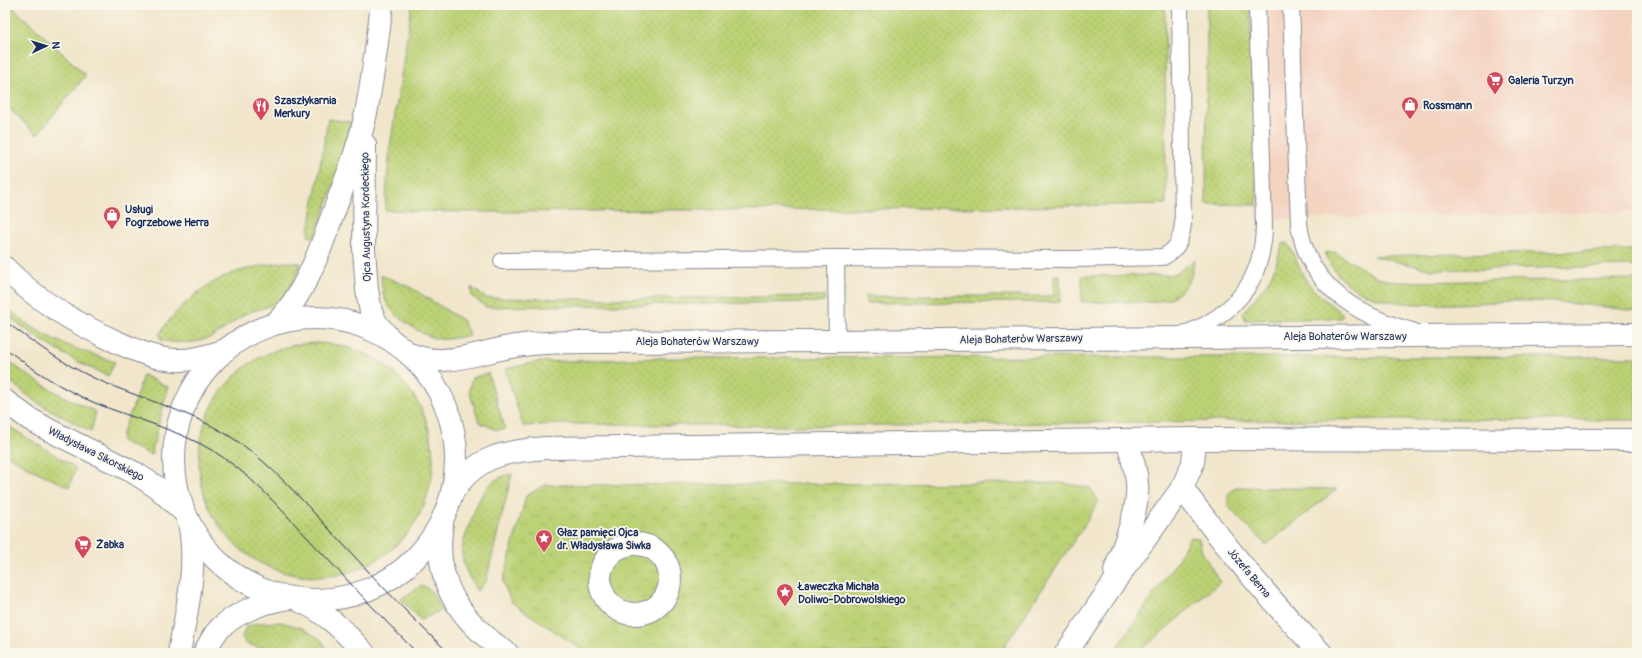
<svg xmlns="http://www.w3.org/2000/svg" width="1642" height="658" viewBox="0 0 1642 658" font-family="Pangolin,sans-serif">
	<style>
		.built { fill: #f4d3c1 }
		.grass { fill: url(#grass-dots); stroke: #6c806a }
		.park { fill: url(#park-crowns); stroke: #6c806a }
		.lines { fill: none; stroke-linecap: round; stroke-linejoin: round }
		.lane-casing { stroke: #868a94; stroke-width: 18 }
		.street-casing { stroke: #868a94; stroke-width: 24 }
		.secondary-casing { stroke: #868a94; stroke-width: 24 }
		.lane { stroke: #fff; stroke-width: 16 }
		.street { stroke: #fff; stroke-width: 22 }
		.secondary { stroke: #fff; stroke-width: 22 }
		.tram { stroke: #1b2f5e; stroke-width: 1 }
		.labels { text-anchor: middle; dominant-baseline: central; stroke-width: 3.5; stroke-linejoin: round; paint-order: stroke }
		.poi-label { font-size: 11px; font-weight: bold; fill: #1b2f5e; stroke: #fbf7ec; text-anchor: start }
		.street-label { font-size: 11px; fill: #1b2f5e; stroke: #fbf7ec }
	</style>
	<defs>
		<pattern id="grass-dots" width="8" height="8" patternUnits="userSpaceOnUse"><rect width="8" height="8" fill="#bcd276"/><path d="M2 2h.1M6 6h.1" fill="none" stroke="#a1b568" stroke-width="1.8" stroke-linecap="round"/></pattern>
		<pattern id="park-crowns" width="20" height="18" patternUnits="userSpaceOnUse"><rect width="20" height="18" fill="#bcd276"/><path d="M2 6a3 3 0 1 1 6 0M12 15a3 3 0 1 1 6 0" fill="none" stroke="#a1b568"/></pattern>
	</defs>
	<rect width="100%" height="100%" fill="#fbf7ec"/>
	<filter id="ink" filterUnits="userSpaceOnUse"><feTurbulence type="fractalNoise" baseFrequency=".025" numOctaves="2"/><feDisplacementMap in="SourceGraphic" scale="8" xChannelSelector="R" yChannelSelector="G"/><feConvolveMatrix kernelMatrix="1 2 1 2 8 2 1 2 1" color-interpolation-filters="sRGB"/></filter>
	<filter id="wash" filterUnits="userSpaceOnUse"><feTurbulence type="fractalNoise" baseFrequency=".012" numOctaves="4" result="noise"/><feDisplacementMap in="SourceGraphic" scale="16" xChannelSelector="R" yChannelSelector="G"/><feGaussianBlur stdDeviation="0.9" result="paint"/><feColorMatrix in="noise" values="0 0 0 0 0 0 0 0 0 0 0 0 0 0 0 0 0 1.4 0 .05"/><feComposite in="paint" operator="in"/></filter>
	<g filter="url(#wash)">
		<rect width="100%" height="100%" fill="#f1e6cb"/>
		<polygon class="built" points="1250,5 1637,5 1637,212 1257,219"/>
		<g class="grass">
			<polygon points="5,5 10,5 86,75 37,135 5,105"/>
			<path d="M 412,5 L 1165,5 L 1166,204 C 996,208 826,210 656,210 C 565,211 475,214 385,210 L 390,147 Z"/>
			<polygon points="1207,5 1250,5 1257,205 1206,204"/>
			<polygon points="328,119 351,122 342,163 315,237 308,236"/>
			<path d="M 1287,243 C 1291,247 1300,270 1304,277 C 1313,292 1327,302 1341,312 L 1343,316 L 1341,318 L 1245,320 L 1243,313 L 1268,282 L 1276,265 L 1282,244 Z"/>
			<polygon points="1637,250 1637,266 1432,270 1373,256"/>
			<path d="M 1335,252 L 1378,278 L 1396,282 L 1637,279 L 1637,311 C 1603,307 1568,302 1534,301 C 1480,299 1386,319 1344,281 C 1335,273 1330,263 1324,253 Z"/>
			<polygon points="1195,260 1191,277 1188,283 1179,293 1169,299 1155,302 1082,302 1082,276 1169,275 1177,273"/>
			<path d="M 286,262 L 301,263 C 295,279 288,296 271,305 C 263,309 253,310 245,314 C 235,320 226,329 215,335 C 200,344 178,344 161,340 L 159,335 C 170,316 193,294 212,283 C 233,270 262,265 286,262 Z"/>
			<path d="M 381,275 L 410,287 L 462,320 L 470,335 C 460,337 449,340 439,339 C 423,337 397,318 388,305 C 382,297 382,284 381,275 Z"/>
			<polygon points="1054,275 1060,275 1060,302 866,303 865,296 1054,296"/>
			<polygon points="471,287 486,298 604,299 824,296 824,302 486,307 472,296"/>
			<path d="M 5,305 C 37,337 73,348 115,362 L 108,376 C 71,360 36,339 5,313 Z"/>
			<circle cx="316" cy="460" r="117"/>
			<path d="M 5,357 C 31,381 64,397 96,412 L 91,432 L 36,402 L 5,377 Z"/>
			<polygon points="1181,357 1637,357 1637,420 1402,419 806,426 562,424 523,426 505,369 538,362 662,358"/>
			<polygon points="488,373 505,429 496,430 479,422 469,390 472,378"/>
			<polygon points="143,375 168,387 151,455 121,441 122,433 132,409"/>
			<polygon points="5,424 76,468 69,487 29,468 5,454"/>
			<path d="M 512,474 L 486,581 L 477,591 C 470,579 462,566 462,551 C 462,544 466,534 469,527 C 476,505 485,477 512,474 Z"/>
			<path d="M 1236,487 L 1337,489 L 1266,545 C 1254,531 1239,520 1228,506 L 1228,494 Z"/>
			<polygon points="1190,537 1199,538 1202,552 1220,582 1138,653 1113,653 1177,561"/>
			<path d="M 420,586 C 431,585 437,602 442,610 L 421,620 L 401,599 Z"/>
			<polygon points="281,622 302,628 320,639 330,653 257,647 246,644 242,637 246,627 259,623"/>
		</g>
		<polygon class="park" points="1063,483 1090,488 1098,500 1089,518 1000,653 587,653 511,602 503,582 526,496 545,485"/>
	</g>
	<g filter="url(#ink)">
		<g class="lines">
			<g class="lane-casing">
				<g id="lane">
					<path d="M 1291,5 L 1299,224 C 1307,285 1357,316 1412,331"/>
					<polyline points="502,261 836,258"/>
					<path d="M 1181,335 C 1214,325 1246,300 1257,267 C 1262,253 1264,239 1264,224 L 1257,5"/>
					<path d="M 837,341 L 836,258 L 1073,259 L 1163,257 C 1178,249 1180,241 1183,225 L 1180,5"/>
				</g>
			</g>
			<g class="street-casing">
				<g id="street">
					<polyline points="365,145 364,250 367,290 371,312 377,324 390,339"/>
					<path d="M 276,323 C 302,298 318,256 330,222 C 343,186 358,151 366,113 C 373,77 377,41 382,5"/>
					<path d="M 1182,488 C 1225,546 1271,602 1321,653"/>
					<circle cx="635" cy="579" r="35"/>
					<path d="M 1115,571 C 1123,546 1140,508 1137,483 C 1136,468 1131,454 1127,440"/>
					<path d="M 179,653 C 187,608 198,568 189,522"/>
					<path d="M 204,653 C 208,647 211,640 215,634 C 231,613 264,602 289,598"/>
					<polyline points="1066,653 1110,588 1182,488 1193,463 1195,439"/>
				</g>
			</g>
			<g class="secondary-casing">
				<g id="secondary">
					<path d="M 5,268 C 38,302 77,324 119,343 C 137,351 156,359 175,360 C 192,361 207,356 223,351"/>
					<circle cx="315" cy="459" r="141"/>
					<path d="M 408,353 C 442,370 481,351 516,346 C 540,342 565,342 589,342 L 837,341 L 1637,334"/>
					<polyline points="5,401 28,418 49,430 135,473 158,488 183,511"/>
					<path d="M 452,493 C 476,456 505,451 546,448 L 1195,439 L 1637,440"/>
					<path d="M 442,524 C 432,582 461,621 507,653"/>
					<path d="M 300,601 C 326,612 345,632 364,653"/>
				</g>
			</g>
			<use href="#lane" class="lane"/>
			<use href="#street" class="street"/>
			<use href="#secondary" class="secondary"/>
			<g class="tram">
				<path d="M 5,321 C 34,343 63,364 96,379 C 143,400 195,412 237,441 C 272,465 300,498 329,529 C 368,571 407,614 449,653"/>
				<path d="M 5,348 C 33,370 62,389 95,403 C 135,419 179,430 215,452 C 250,474 277,505 304,534 C 342,574 378,614 417,653"/>
			</g>
		</g>
	</g>
	<defs>
		<g id="supermarket-pin" transform="scale(0.9)"><path d="M0 17L-7.5 6A9.5 9.5 0 1 1 7.5 6Z" fill="#d1495b" stroke="#fbf7ec"/><path d="M-6-5.5h2.5l.6 2H6L4.5 2H-2.5L-4.4-4H-6ZM-1.5 3.2a1.3 1.3 0 1 0 .1 0ZM3 3.2a1.3 1.3 0 1 0 .1 0Z" fill="#fff"/></g>
		<g id="shop-pin" transform="scale(0.9)"><path d="M0 17L-7.5 6A9.5 9.5 0 1 1 7.5 6Z" fill="#d1495b" stroke="#fbf7ec"/><path d="M-5-2.5h2.3a2.7 3.5 0 0 1 5.4 0H5L5.5 6h-11ZM-1.5-2.5h3a1.5 2.3 0 0 0-3 0Z" fill="#fff"/></g>
		<g id="restaurant-pin" transform="scale(0.9)"><path d="M0 17L-7.5 6A9.5 9.5 0 1 1 7.5 6Z" fill="#d1495b" stroke="#fbf7ec"/><path d="M-5-6h1v4h1v-4h1v4h1v-4h1v5L-1.5 .5V6h-2V.5L-5-1ZM5-6V6H3V1.5H1.5Q1.5-4 5-6Z" fill="#fff"/></g>
		<g id="sight-pin" transform="scale(0.9)"><path d="M0 17L-7.5 6A9.5 9.5 0 1 1 7.5 6Z" fill="#d1495b" stroke="#fbf7ec"/><path d="M0-6L1.8-2.2L6-1.7L2.9 1.2L3.7 5.4L0 3.3L-3.7 5.4L-2.9 1.2L-6-1.7L-1.8-2.2Z" fill="#fff"/></g>
	</defs>
	<g fill-rule="evenodd">
		<use href="#supermarket-pin" x="1495" y="80"/>
		<use href="#shop-pin" x="1410" y="105"/>
		<use href="#restaurant-pin" x="261" y="106"/>
		<use href="#shop-pin" x="112" y="215"/>
		<use href="#sight-pin" x="544" y="538"/>
		<use href="#supermarket-pin" x="83" y="544"/>
		<use href="#sight-pin" x="785" y="592"/>
	</g>
	<g class="labels">
		<g class="poi-label">
			<text x="1508" y="80">Galeria Turzyn</text>
			<text x="274" y="100">Szaszłykarnia<tspan x="274" dy="13">Merkury</tspan></text>
			<text x="1423" y="105">Rossmann</text>
			<text x="125" y="209">Usługi<tspan x="125" dy="13">Pogrzebowe Herra</tspan></text>
			<text x="557" y="532">Głaz pamięci Ojca<tspan x="557" dy="13">dr. Władysława Siwka</tspan></text>
			<text x="96" y="544">Żabka</text>
			<text x="798" y="586">Ławeczka Michała<tspan x="798" dy="13">Doliwo-Dobrowolskiego</tspan></text>
		</g>
		<g class="street-label">
			<text transform="translate(366 217) rotate(-91)">Ojca Augustyna Kordeckiego</text>
			<text x="1345" y="336">Aleja Bohaterów Warszawy</text>
			<text transform="translate(1021 339) rotate(-1)">Aleja Bohaterów Warszawy</text>
			<text x="697" y="341">Aleja Bohaterów Warszawy</text>
			<text transform="translate(96 454) rotate(27)">Władysława Sikorskiego</text>
			<text transform="translate(1249 573) rotate(50)">Józefa Bema</text>
		</g>
	</g>
	<rect width="1642" height="658" fill="none" stroke="#fbf7ec" stroke-width="20"/>
	<g transform="translate(46 46) rotate(86)" stroke="#fbf7ec" stroke-width="3" paint-order="stroke">
	<path d="M0-3L7 15L0 10L-7 15Z" fill="#1b2f5e"/>
	<text y="-6" font-size="11" font-weight="bold" text-anchor="middle" fill="#1b2f5e">N</text>
	</g>
</svg>
